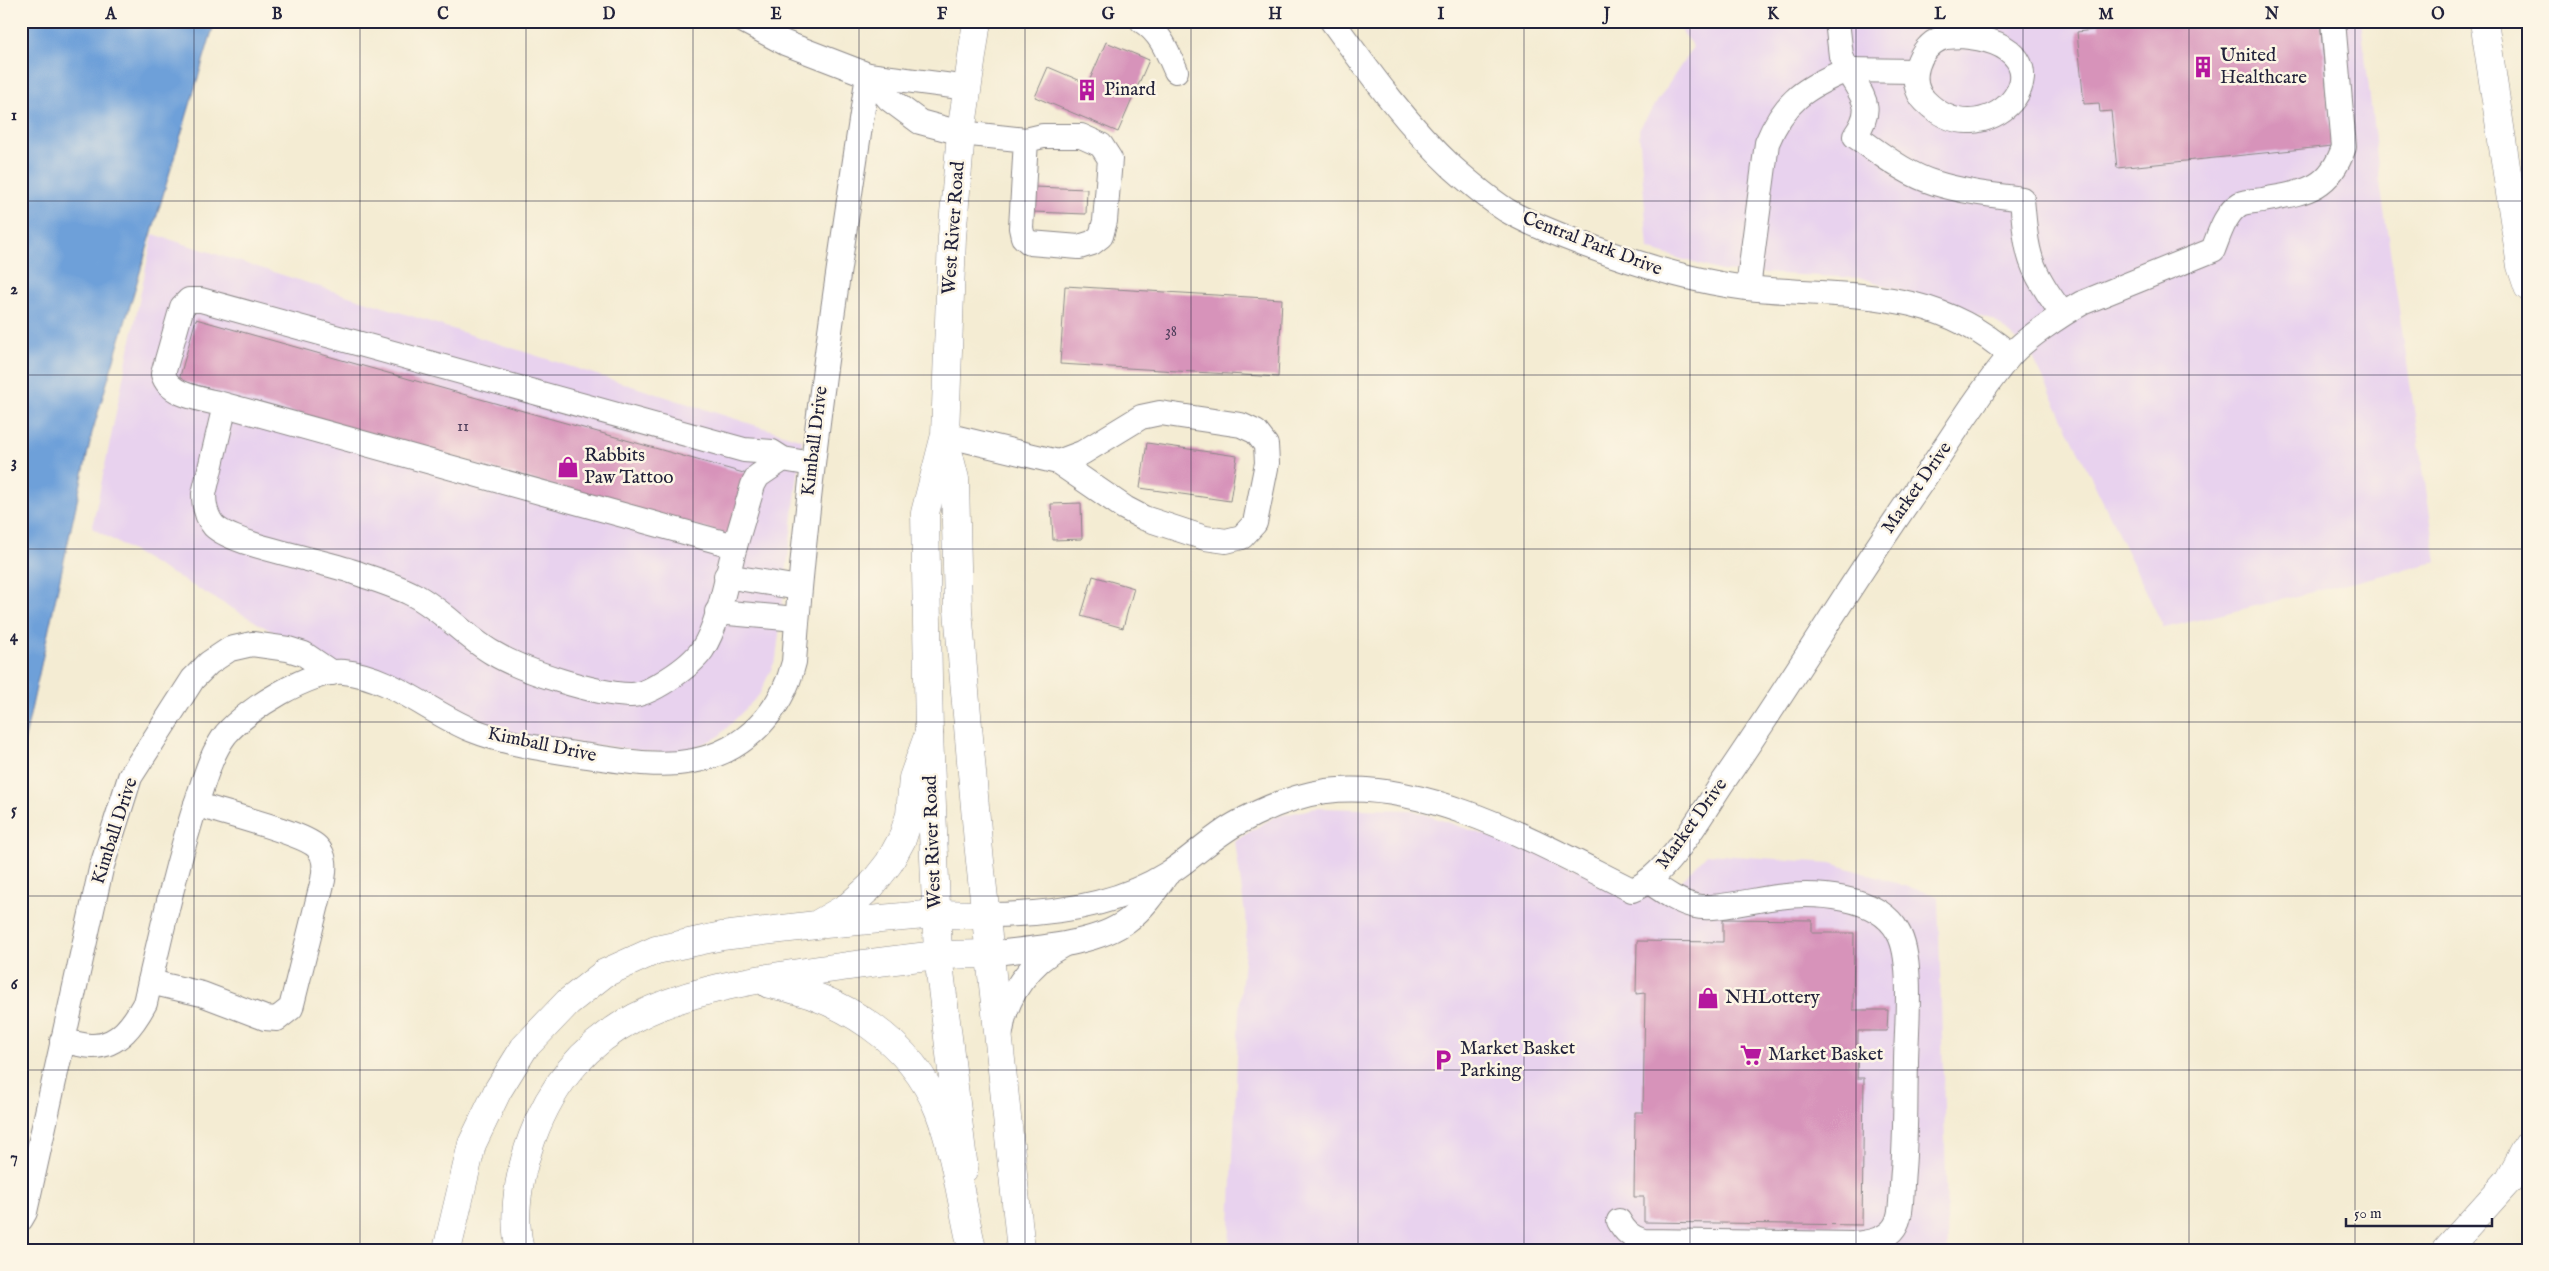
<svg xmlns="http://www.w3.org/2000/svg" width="2549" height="1271" viewBox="0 0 2549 1271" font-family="'IM FELL English',serif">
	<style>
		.built { fill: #e8d2ee }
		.water { fill: #6ea0d9; stroke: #48618a }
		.building { fill: #d793ba }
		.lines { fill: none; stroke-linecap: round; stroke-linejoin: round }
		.minor-casing { stroke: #8b8787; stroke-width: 26 }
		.major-casing { stroke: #8b8787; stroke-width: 29 }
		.highway-casing { stroke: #8b8787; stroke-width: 29 }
		.minor { stroke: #fff; stroke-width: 24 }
		.major { stroke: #fff; stroke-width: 28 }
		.highway { stroke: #fff; stroke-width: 28 }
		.grid { fill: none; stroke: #22223b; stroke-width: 1; stroke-opacity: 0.55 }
		.labels { text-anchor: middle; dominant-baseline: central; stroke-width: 5; stroke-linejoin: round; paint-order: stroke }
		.number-label { font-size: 16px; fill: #4f3e5b }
		.poi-label { font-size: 19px; fill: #22223b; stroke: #fcf5e5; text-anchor: start }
		.street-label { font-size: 19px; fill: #22223b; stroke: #fcf5e5 }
		.neatline { fill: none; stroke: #22223b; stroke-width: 2 }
		.grid-label { font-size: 16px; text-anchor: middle; font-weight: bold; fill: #22223b }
	</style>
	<rect width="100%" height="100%" fill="#fcf5e5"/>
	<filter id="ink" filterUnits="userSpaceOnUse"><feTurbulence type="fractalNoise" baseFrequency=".02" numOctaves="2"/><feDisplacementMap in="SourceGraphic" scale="10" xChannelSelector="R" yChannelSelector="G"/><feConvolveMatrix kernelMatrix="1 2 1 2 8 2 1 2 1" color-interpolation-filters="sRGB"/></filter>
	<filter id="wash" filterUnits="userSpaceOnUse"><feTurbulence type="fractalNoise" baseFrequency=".0096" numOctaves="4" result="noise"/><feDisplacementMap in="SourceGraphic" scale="20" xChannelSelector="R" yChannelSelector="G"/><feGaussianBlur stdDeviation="1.12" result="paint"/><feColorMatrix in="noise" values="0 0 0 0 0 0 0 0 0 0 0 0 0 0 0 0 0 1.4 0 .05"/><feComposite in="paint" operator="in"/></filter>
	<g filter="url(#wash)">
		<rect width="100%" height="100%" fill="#f4ecd3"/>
		<g class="built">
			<polygon points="1675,21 2361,21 2381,190 2437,562 2164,628 2030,351 1994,320 1862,278 1721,271 1648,249 1639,129 1693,47"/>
			<polygon points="153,234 802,440 776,659 759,695 718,737 678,755 504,734 343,672 92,528"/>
			<polygon points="1316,808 1412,810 1541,854 1662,901 1707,854 1831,863 1938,896 1948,1250 1229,1250 1239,1011 1247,929 1235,841 1274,817"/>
		</g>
		<polygon class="water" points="21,21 215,21 92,433 21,756"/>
		<g id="blocks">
			<g class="building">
				<polygon points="2099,21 2320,21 2332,146 2117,168 2111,111 2100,112 2099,103 2084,104 2077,32 2100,29"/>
				<polygon points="1106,42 1149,60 1118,132 1035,97 1048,67 1088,84"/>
				<polygon points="1034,187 1087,189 1086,214 1033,212"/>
				<polygon points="1065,286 1282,299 1278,377 1060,364"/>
				<polygon points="196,319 747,474 730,535 179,380"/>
				<polygon points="1147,443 1237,456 1230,501 1140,488"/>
				<polygon points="1081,503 1082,539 1053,540 1051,504"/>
				<polygon points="1093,576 1134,588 1123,628 1081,616"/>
				<polygon points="1723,919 1812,920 1812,933 1854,933 1853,1010 1888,1010 1887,1031 1858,1031 1857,1078 1864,1078 1862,1225 1644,1222 1644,1197 1634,1197 1635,1112 1643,1112 1645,993 1636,994 1637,941 1723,942"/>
			</g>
		</g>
	</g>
	<g filter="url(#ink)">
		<use href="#blocks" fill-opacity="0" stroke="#8b8787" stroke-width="1"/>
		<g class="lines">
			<g class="minor-casing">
				<g id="minor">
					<polyline points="744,21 785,43 868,75 968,88"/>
					<path d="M 1142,21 C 1161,33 1168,53 1176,71"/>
					<path d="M 1332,21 C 1369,72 1407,125 1453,168 C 1470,183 1488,198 1506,210 C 1530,224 1557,234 1583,244 C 1636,264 1690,281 1747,288 C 1843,298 1932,285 2010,355"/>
					<path d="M 1961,36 C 2086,46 1991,168 1925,101 C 1906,82 1918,47 1942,38 C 1948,36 1956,37 1961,36 Z"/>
					<path d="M 1847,70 C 1862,97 1876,106 1855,136 C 1880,153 1905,174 1935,183 C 1963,192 1993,195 2022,199 C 2027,255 2028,268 2063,314"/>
					<polyline points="1847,70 1915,71"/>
					<polyline points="868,75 889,99 920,122 961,133 1026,140 1043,136 1081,136 1101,145 1110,159 1105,221 1101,236 1092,243 1079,247 1030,243 1023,237 1021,228 1026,140"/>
					<path d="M 1748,288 L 1767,143 C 1784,101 1806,87 1847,70 L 1841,56 L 1837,21"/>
					<path d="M 225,405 L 735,546 C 726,578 720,622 702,650 C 691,666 649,696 630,695 C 595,694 523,671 493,653 C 465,637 443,610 414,595 C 395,585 373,579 354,572 C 322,560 235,546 214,526 C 206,517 204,506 204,494 L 225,405 C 205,399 169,397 163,374 L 182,307 L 189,300 L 201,300 L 744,450 L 772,452 L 783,459 L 812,464"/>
					<polyline points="945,435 1058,462 1082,453 1141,417 1160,413 1241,425 1256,432 1266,445 1267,463 1255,523 1242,537 1226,541 1205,538 1144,518 1125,508 1058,462"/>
					<polyline points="735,546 753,485 758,476 783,459"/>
					<polyline points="726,576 799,588"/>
					<polyline points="717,612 797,619"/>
					<path d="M 985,915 C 1045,915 1115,907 1167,874 C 1191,859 1210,839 1234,825 C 1262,809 1294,796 1326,791 C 1427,778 1545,847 1632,890 C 1667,877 1702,813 1723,782 C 1791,684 1852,581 1921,483 C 1949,442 1977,395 2009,357 C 2023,340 2062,314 2082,303 L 2213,250 C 2219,235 2225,213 2240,204 C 2246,201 2256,201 2263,200 C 2304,192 2329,191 2344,147 L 2333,21"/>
					<path d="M 989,954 C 1030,948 1094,946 1127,921 C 1143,909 1154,893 1165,877"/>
					<path d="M 150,982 L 202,994 L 265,1018 L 277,1019 L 291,1008 L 323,880 C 325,868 326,856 317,847 C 302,832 221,813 196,804"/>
					<path d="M 1001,1032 C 1005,996 1030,962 1063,945"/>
					<path d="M 62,1041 C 72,1042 83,1046 93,1046 C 119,1046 134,1023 145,1003 C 161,934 176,865 198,798 C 205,777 212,752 226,734 C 246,710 312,669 344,672 C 390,676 430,713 472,730 C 507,744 544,749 581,755 C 618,760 656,768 693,761 C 745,752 782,711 794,662 C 808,465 838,270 868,75"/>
					<polyline points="21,1219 25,1212 101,869 130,777 193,679 209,663 230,649 252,644 288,649 304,654 332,673"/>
					<path d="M 1619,1221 C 1625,1232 1631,1237 1643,1241 L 1853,1244 C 1908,1240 1899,1214 1903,1170 C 1906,1134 1905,1099 1906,1063 C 1906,1031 1914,959 1898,932 C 1878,895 1814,892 1777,897 C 1756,899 1714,911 1695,906 C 1677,902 1663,891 1648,881"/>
				</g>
			</g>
			<g class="major-casing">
				<g id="major">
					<polyline points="945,439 955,479 958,610 978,842 1021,1250"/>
					<polyline points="936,914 985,915"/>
					<polyline points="938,955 989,954"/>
					<polyline points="964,1169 938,955 929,733 925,513 945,435 952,237 961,133 977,21"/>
				</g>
			</g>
			<g class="highway-casing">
				<g id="highway">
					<polyline points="2484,21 2521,266 2528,287"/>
					<polyline points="825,924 936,914"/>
					<path d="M 769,984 C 840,996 912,1041 939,1111 C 955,1153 961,1200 971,1244"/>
					<polyline points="447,1250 472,1144 498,1090 524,1048 568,1002 605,973 656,950 722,936 816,925 849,906 871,886 889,863 902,839 910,815 913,778 929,733"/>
					<path d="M 520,1250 C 511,1212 519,1174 532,1138 C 576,1017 677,992 792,974 C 840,967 889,960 938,955"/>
					<polyline points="2446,1250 2509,1180 2528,1145"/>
				</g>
			</g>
			<use href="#minor" class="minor"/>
			<use href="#major" class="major"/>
			<use href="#highway" class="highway"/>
		</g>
	</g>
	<path class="grid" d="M 194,21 L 194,1250M 360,21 L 360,1250M 526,21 L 526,1250M 693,21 L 693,1250M 859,21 L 859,1250M 1025,21 L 1025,1250M 1191,21 L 1191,1250M 1358,21 L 1358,1250M 1524,21 L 1524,1250M 1690,21 L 1690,1250M 1856,21 L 1856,1250M 2023,21 L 2023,1250M 2189,21 L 2189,1250M 2355,21 L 2355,1250M 21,201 L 2528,201M 21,375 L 2528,375M 21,549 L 2528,549M 21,722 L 2528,722M 21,896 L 2528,896M 21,1070 L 2528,1070"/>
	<defs>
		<g id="building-bare" transform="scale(1.725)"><path d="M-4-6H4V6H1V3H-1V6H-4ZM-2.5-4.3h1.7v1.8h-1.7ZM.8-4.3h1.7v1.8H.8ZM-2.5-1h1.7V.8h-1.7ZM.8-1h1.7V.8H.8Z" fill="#b5179e" stroke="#fcf5e5" stroke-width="2.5" paint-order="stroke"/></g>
		<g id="shop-bare" transform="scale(1.725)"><path d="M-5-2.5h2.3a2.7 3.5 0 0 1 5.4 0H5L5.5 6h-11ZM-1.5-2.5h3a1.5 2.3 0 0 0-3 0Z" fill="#b5179e" stroke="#fcf5e5" stroke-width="2.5" paint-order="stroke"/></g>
		<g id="supermarket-bare" transform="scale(1.725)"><path d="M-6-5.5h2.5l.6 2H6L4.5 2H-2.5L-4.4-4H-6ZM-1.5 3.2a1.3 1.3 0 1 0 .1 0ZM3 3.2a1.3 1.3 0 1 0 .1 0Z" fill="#b5179e" stroke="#fcf5e5" stroke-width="2.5" paint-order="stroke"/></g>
		<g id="parking-bare" transform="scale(1.725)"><path d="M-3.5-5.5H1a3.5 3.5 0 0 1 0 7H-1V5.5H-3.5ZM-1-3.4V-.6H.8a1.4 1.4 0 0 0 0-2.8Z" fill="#b5179e" stroke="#fcf5e5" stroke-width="2.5" paint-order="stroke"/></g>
	</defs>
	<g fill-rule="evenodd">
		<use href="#building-bare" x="2203" y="67"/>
		<use href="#building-bare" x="1087" y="90"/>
		<use href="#shop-bare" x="568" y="467"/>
		<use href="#shop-bare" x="1708" y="998"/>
		<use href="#supermarket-bare" x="1751" y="1055"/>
		<use href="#parking-bare" x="1443" y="1060"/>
	</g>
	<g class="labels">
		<g class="number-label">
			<text x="1171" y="332">38</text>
			<text x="463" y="427">11</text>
		</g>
		<g class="poi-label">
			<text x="2220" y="56">United<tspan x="2220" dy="22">Healthcare</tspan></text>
			<text x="1104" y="90">Pinard</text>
			<text x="584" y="456">Rabbits<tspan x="584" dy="22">Paw Tattoo</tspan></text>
			<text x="1725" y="998">NHLottery</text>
			<text x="1460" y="1049">Market Basket<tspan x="1460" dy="22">Parking</tspan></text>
			<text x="1768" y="1055">Market Basket</text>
		</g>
		<g class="street-label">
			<text transform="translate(954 228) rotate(-86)">West River Road</text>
			<text transform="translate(1592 244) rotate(21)">Central Park Drive</text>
			<text transform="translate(815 441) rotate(-83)">Kimball Drive</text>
			<text transform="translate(1917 488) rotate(-55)">Market Drive</text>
			<text transform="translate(542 745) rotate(12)">Kimball Drive</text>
			<text transform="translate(1692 824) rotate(-54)">Market Drive</text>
			<text transform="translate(115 831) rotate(-72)">Kimball Drive</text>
			<text transform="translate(933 842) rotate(-92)">West River Road</text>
		</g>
	</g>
	<rect width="2549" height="1271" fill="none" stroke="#fcf5e5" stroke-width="55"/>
	<path d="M2346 1218v8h146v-8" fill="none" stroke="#22223b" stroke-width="2.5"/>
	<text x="2354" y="1218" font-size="15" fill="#22223b" stroke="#fcf5e5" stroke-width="4" paint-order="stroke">50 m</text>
	<rect x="28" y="28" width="2494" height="1216" class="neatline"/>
	<g class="grid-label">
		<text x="111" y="19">A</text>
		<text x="277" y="19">B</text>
		<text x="443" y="19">C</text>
		<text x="609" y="19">D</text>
		<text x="776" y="19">E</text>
		<text x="942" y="19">F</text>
		<text x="1108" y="19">G</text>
		<text x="1275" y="19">H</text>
		<text x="1441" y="19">I</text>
		<text x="1607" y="19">J</text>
		<text x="1773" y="19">K</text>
		<text x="1940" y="19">L</text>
		<text x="2106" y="19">M</text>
		<text x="2272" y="19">N</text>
		<text x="2438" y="19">O</text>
		<text x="14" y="120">1</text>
		<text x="14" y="294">2</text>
		<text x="14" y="467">3</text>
		<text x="14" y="641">4</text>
		<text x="14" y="815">5</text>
		<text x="14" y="989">6</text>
		<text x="14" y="1162">7</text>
	</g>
</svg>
